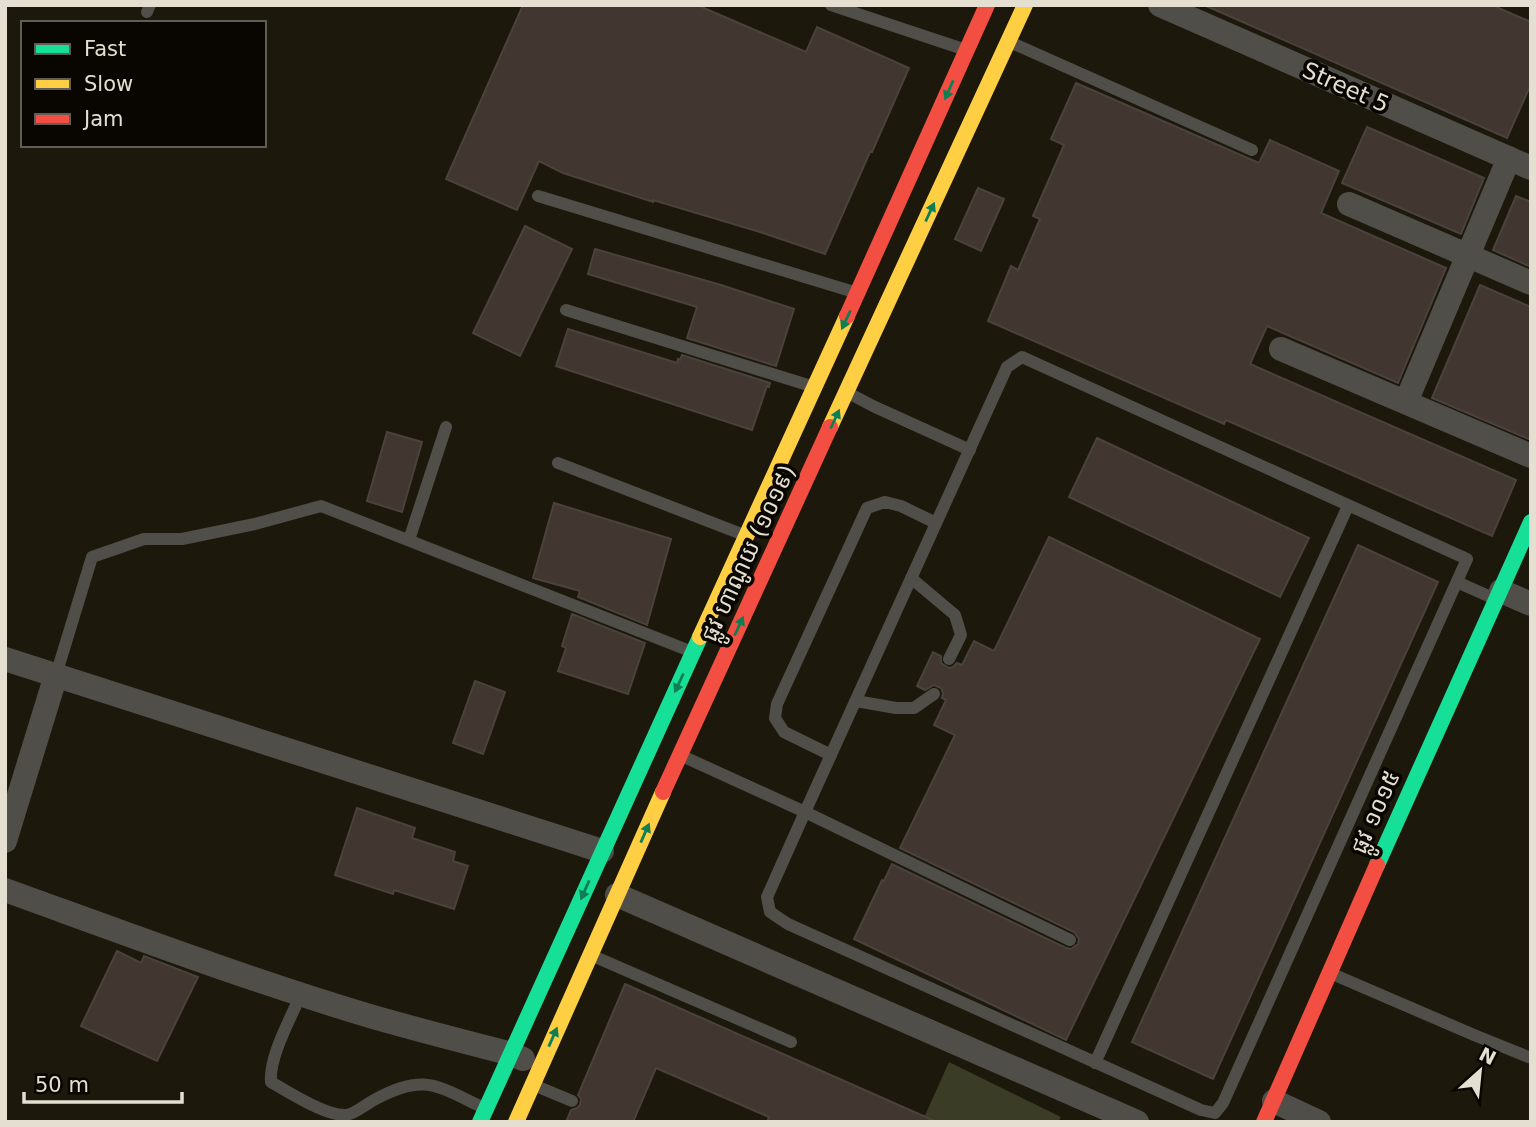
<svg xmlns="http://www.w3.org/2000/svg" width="1536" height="1127" viewBox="0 0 1536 1127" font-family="'DejaVu Sans','Noto Sans Khmer',sans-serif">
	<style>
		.green { fill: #3b3c25 }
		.building { fill: #413730; stroke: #4a423c; stroke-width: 2 }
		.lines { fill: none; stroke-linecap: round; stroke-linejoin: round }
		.lane { stroke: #504e49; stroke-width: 12 }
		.street { stroke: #504e49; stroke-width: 24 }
		.fast { stroke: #16e098; stroke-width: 16 }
		.slow { stroke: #ffcf43; stroke-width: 16 }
		.jam { stroke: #f24e42; stroke-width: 16 }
		.oneway { fill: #107e54 }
		.labels { text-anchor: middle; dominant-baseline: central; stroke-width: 7; stroke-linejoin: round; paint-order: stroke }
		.street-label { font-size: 23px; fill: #e4dfd1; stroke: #090601 }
	</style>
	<rect width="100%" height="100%" fill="#1c180b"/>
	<polygon class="green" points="949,1062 1061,1117 1058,1122 922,1122"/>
	<g class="building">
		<polygon points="523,5 697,5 806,52 817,27 909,68 872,152 870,152 825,254 760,232 653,200 653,202 563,173 539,161 517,210 446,179"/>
		<polygon points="1204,5 1492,5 1531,22 1531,84 1507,138"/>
		<polygon points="1076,83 1259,163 1270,140 1339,171 1321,213 1446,268 1398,383 1267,326 1250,364 1516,480 1492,536 1226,420 1224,424 988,321 1011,266 1018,270 1040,219 1033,216 1064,145 1051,139"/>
		<polygon points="1367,127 1484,178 1461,234 1342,183"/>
		<polygon points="978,188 1004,199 981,251 955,239"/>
		<polygon points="1516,196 1531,202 1531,267 1493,250"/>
		<polygon points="525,226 572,249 520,356 473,333"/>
		<polygon points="595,249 721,285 794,309 776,366 687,338 697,307 588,274"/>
		<polygon points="1480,285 1531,307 1531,440 1432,398"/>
		<polygon points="568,329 677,363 678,359 680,360 682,355 770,383 769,387 767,386 752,430 556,366"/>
		<polygon points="387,432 422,442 402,512 367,501"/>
		<polygon points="1097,438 1309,538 1280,597 1069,497"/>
		<polygon points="554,503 671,539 647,625 578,597 580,591 533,578"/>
		<polygon points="1049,537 1260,639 1066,1040 854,939 882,880 884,881 892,864 1066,948 1071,949 1078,944 1079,939 1074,932 900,848 955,735 934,725 946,700 942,698 943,693 941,688 934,685 925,690 917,686 933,652 941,656 941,663 949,668 953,667 957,663 962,665 974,641 994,651"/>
		<polygon points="1358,545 1438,582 1213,1079 1132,1042"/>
		<polygon points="572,614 645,643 628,694 558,671 566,648 562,646"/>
		<polygon points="475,681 505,692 483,754 453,743"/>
		<polygon points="357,808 415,828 412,838 455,852 453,861 468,866 454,909 394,890 393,894 335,875"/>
		<polygon points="117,951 141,963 144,956 198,977 157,1061 81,1026"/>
		<polygon points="625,984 937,1122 767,1122 769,1117 656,1068 633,1122 566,1122 571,1110 577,1108 580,1105 581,1099 578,1095"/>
	</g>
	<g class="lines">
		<g class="lane">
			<polyline points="831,5 963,49"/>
			<polyline points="147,12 150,5"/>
			<polyline points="1012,43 1252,150"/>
			<polyline points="538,196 854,292"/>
			<polyline points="566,310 811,386"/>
			<polyline points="850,394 875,407 970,450"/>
			<polyline points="558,463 744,535"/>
			<polyline points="409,540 446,427"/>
			<polyline points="911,578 955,615 961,635 949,659"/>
			<polyline points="1457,582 1495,599"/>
			<polyline points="56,675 92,557 144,539 182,539 255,524 321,506 690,651"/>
			<polyline points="856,701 896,708 914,708 934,694"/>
			<polyline points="831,755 784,732 775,718 777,704 867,508 885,502 901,506 936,523"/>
			<polyline points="682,756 805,812 1007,367 1022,357 1467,559 1223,1103 1215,1113 1201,1110 788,924 770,912 767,897 805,812 1070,940"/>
			<polyline points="593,956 791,1042"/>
			<polyline points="1330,973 1474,1035 1531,1058"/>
			<path d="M 301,994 C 291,1018 269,1056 271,1082 C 288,1092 326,1116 346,1115 C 355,1114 366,1104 374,1100 C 423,1073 436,1085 482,1107"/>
			<polyline points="1095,1063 1348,506"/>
			<polyline points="536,1086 572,1101"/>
		</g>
		<g class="street">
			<polyline points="1160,5 1531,168"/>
			<polyline points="1349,204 1531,283"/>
			<polyline points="1281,349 1531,456"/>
			<polyline points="1406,402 1509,158"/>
			<polyline points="1501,591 1531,604"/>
			<polyline points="5,659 602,851"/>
			<polyline points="5,841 56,675"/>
			<path d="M 5,890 C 127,934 249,980 373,1017 C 419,1030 465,1042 512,1054 L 523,1059"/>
			<polyline points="617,895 1137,1122"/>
			<polyline points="1274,1101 1319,1122"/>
		</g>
		<g class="fast">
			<polyline points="1377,865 1531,522"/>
			<polyline points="480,1122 700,637"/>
		</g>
		<g class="slow">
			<polyline points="830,427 1025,5"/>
			<polyline points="700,637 847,316"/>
			<polyline points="516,1122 663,792"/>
		</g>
		<g class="jam">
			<polyline points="847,316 987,5"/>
			<polyline points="663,792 830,427"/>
			<polyline points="1264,1122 1377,865"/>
		</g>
	</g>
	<defs><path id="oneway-solid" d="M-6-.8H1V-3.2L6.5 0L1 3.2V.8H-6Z" transform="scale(1.75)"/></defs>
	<g class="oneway">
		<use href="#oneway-solid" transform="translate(949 90) rotate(114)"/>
		<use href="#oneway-solid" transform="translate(930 212) rotate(-65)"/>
		<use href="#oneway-solid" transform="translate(846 320) rotate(115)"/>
		<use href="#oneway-solid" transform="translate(835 419) rotate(-65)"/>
		<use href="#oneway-solid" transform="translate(739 626) rotate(-65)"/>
		<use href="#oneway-solid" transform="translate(679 683) rotate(115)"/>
		<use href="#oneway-solid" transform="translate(645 833) rotate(-66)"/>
		<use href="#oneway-solid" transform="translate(585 890) rotate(114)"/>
		<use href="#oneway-solid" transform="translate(553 1037) rotate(-66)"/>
	</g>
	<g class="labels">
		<g class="street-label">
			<text transform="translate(1346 87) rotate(24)">Street 5</text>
			<text transform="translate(748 553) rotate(-65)">ផ្លូវ ហាណូយ (១០១៩)</text>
			<text transform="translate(1375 812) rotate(-66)">ផ្លូវ ១០១៥</text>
		</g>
	</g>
	<rect width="1536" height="1127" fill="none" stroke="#e4dfd1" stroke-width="14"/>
	<rect x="21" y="21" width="245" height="126" fill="#090601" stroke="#615d54" stroke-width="2"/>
	<rect x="35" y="44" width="35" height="10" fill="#16e098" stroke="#615d54" stroke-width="2"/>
	<text x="84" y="56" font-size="21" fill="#e4dfd1">Fast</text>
	<rect x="35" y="79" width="35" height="10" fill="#ffcf43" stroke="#615d54" stroke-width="2"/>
	<text x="84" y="91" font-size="21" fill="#e4dfd1">Slow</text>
	<rect x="35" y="114" width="35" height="10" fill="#f24e42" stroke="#615d54" stroke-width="2"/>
	<text x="84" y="126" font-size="21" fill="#e4dfd1">Jam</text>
	<g transform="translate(1480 1071) rotate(27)" stroke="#090601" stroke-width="5" paint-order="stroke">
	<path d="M0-5L12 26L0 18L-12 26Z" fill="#e4dfd1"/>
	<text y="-10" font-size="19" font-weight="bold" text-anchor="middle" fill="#e4dfd1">N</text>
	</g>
	<path d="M24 1092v10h158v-10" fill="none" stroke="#e4dfd1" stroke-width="3.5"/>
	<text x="35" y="1092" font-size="21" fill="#e4dfd1" stroke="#090601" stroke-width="5" paint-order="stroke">50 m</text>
</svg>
